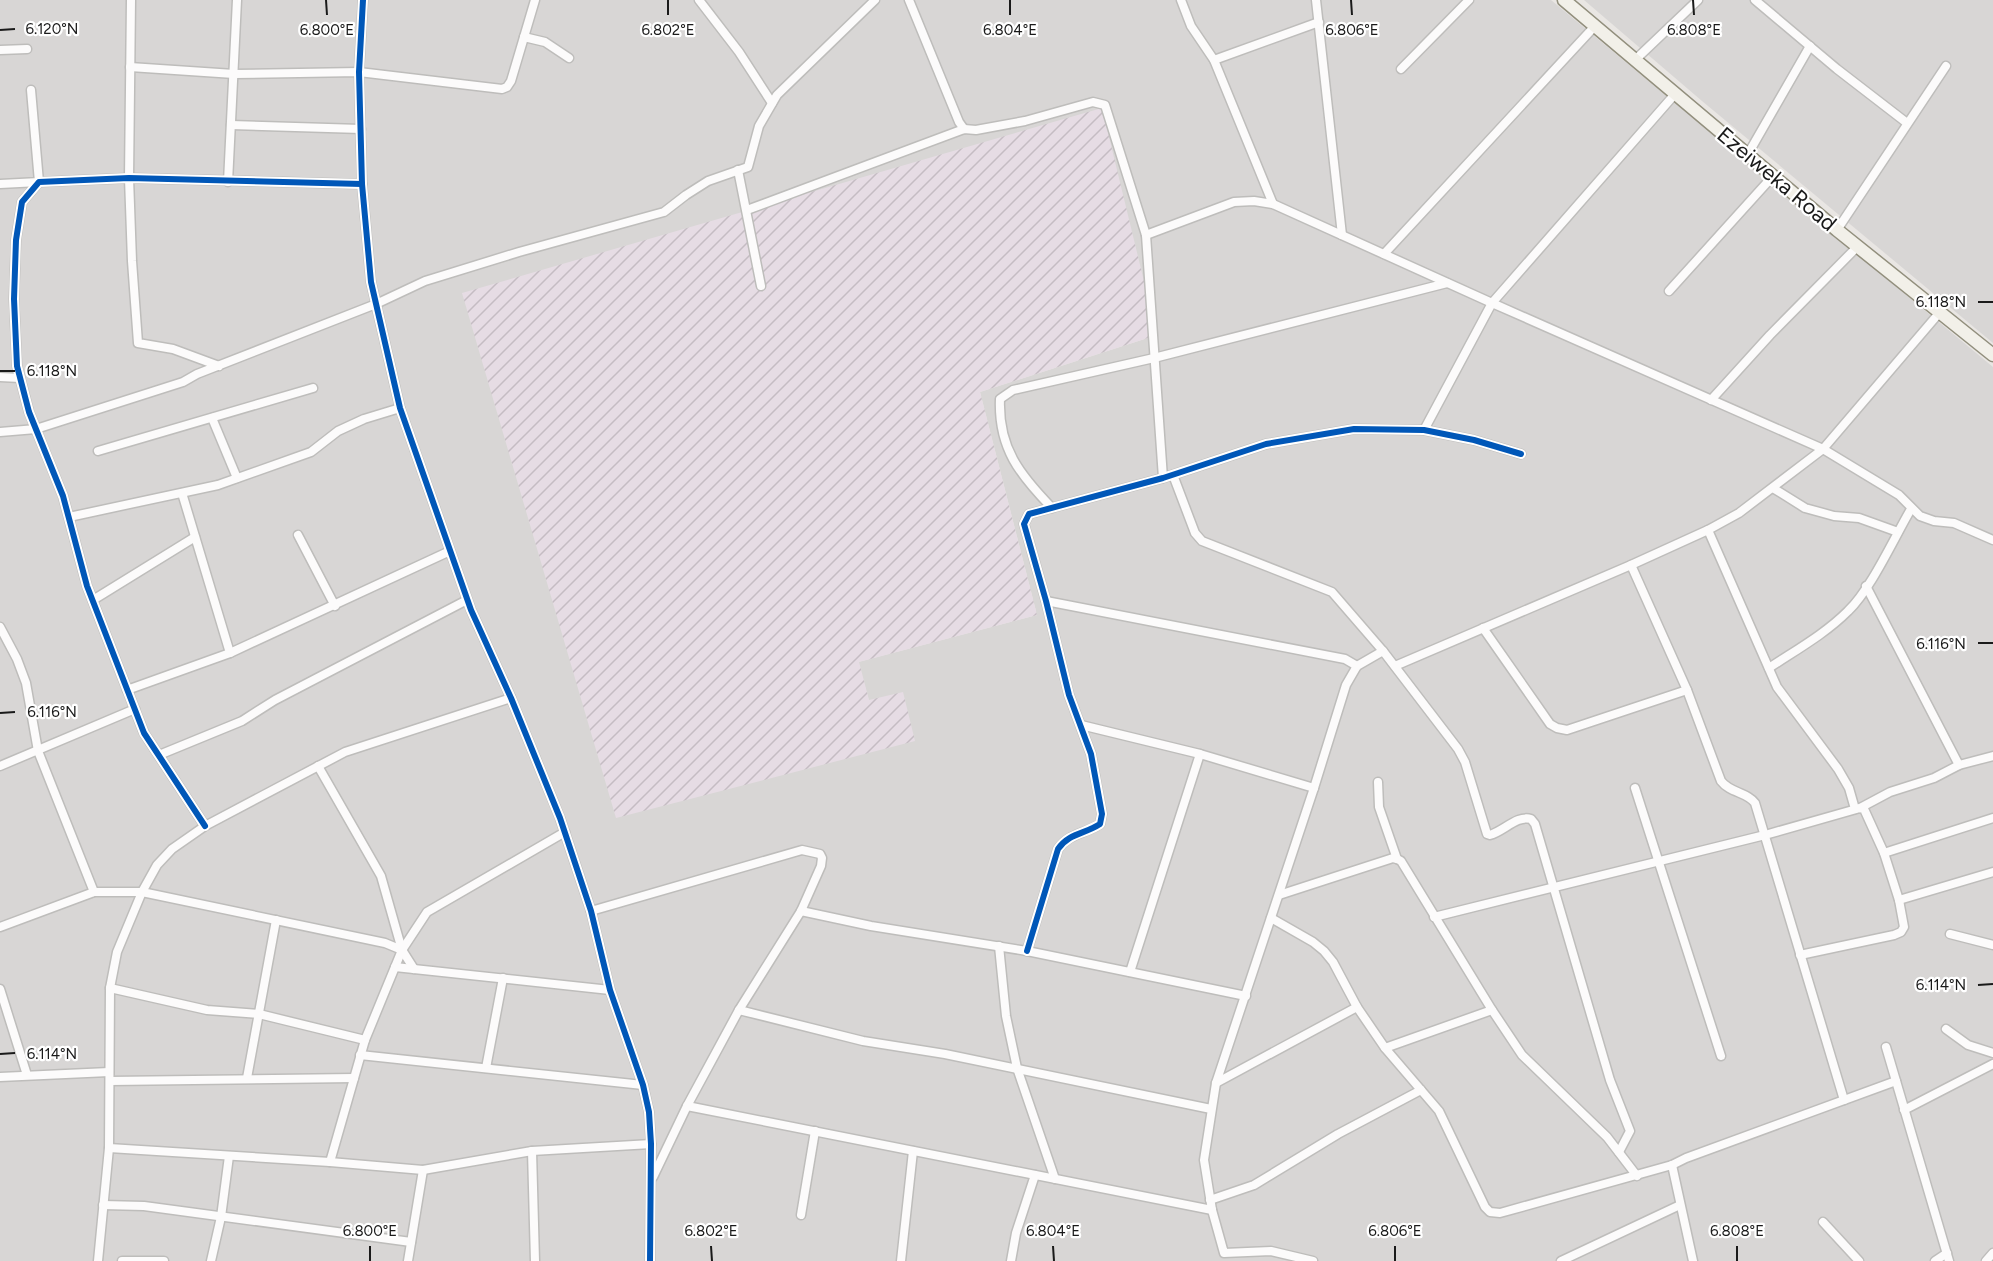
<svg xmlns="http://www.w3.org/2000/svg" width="1993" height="1261" viewBox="0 0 1993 1261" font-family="Figtree,sans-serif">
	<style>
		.residential { fill: #d8d6d5; fill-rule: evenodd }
		.industrial { fill: url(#industrial-furrows) }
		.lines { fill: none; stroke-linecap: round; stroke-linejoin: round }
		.street-casing { stroke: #bebdbb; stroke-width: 11 }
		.secondary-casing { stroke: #928f7d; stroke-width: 15 }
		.street { stroke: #fcfbfb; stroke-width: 8 }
		.secondary { stroke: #f2f0e9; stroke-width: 12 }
		.cycleway-casing { stroke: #fff; stroke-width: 10 }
		.cycleway { stroke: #0057b8; stroke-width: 6 }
		.ticks { fill: none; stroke: #1a1a1a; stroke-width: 2 }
		.labels { text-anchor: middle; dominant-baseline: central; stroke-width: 4.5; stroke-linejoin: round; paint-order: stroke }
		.street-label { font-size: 22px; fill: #1a1a1a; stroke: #fff }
		.ticks-label { font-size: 15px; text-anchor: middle; fill: #1a1a1a; stroke: #fff; stroke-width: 4.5; stroke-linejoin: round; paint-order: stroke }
	</style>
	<defs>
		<pattern id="industrial-furrows" width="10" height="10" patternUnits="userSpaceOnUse" patternTransform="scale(1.5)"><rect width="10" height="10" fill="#e6dce4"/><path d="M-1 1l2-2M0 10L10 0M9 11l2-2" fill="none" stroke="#c5bcc3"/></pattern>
	</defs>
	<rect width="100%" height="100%" fill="#e9e6e3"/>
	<g class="residential">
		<path d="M 0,0 L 1551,0 L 1993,367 L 1993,1261 L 0,1261 ZM 462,293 L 1157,335 L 980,392 L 1037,615 L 858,662 L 869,701 Z"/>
		<polygon points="1584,0 1993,0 1993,343 1702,101"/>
	</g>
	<polygon class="industrial" points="1102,108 1157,335 980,392 1037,615 859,662 869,700 903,692 915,741 616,818 462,293"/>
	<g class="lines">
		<g class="street-casing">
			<g id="street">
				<polyline points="131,0 129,178 132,261 138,343 173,349 219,366"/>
				<polyline points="363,0 359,72 362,184 371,282 400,408 471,610 511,698 560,818 591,911 610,990 643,1085 649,1112 651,1144 650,1261"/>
				<polyline points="699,0 739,52 772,103"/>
				<polyline points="909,0 959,122 964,129"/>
				<polyline points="1181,0 1191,26 1214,60 1273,204"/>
				<polyline points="1316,0 1342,235"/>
				<polyline points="1755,0 1837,69 1907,123"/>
				<polyline points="524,37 545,42 569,58"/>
				<polyline points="0,50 27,49"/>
				<polyline points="1214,60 1319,22"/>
				<polyline points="1635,60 1698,0"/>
				<polyline points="130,67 234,74 359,72 502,89 507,87 511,81 535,0"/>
				<polyline points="1401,69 1469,0"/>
				<polyline points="231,125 361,129"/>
				<polyline points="1748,154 1810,46"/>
				<polyline points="738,170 761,286"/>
				<polyline points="228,182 237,0"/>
				<polyline points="0,184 39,182 31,90"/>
				<polyline points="747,210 964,129 976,130 1025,121 1093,102 1105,105 1146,235 1163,478"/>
				<polyline points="1837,230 1946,66"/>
				<polyline points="1146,235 1234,202 1254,201 1273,204 1492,303 1823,449 1899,495 1920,516 1934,521 1954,523 1993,540"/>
				<polyline points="1384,254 1594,27"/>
				<polyline points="1669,291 1773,176"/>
				<polyline points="0,377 20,378"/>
				<polyline points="1711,400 1770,335 1858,246"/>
				<polyline points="212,418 237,478"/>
				<polyline points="1424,430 1492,303 1675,94"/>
				<polyline points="0,432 36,429 183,382 197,374 376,304 425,281 519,252 664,212 686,195 708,181 748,167 759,126 777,95 875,0"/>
				<polyline points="98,451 313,388"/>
				<path d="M 1173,475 L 1195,533 L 1202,541 L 1332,592 L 1383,651 L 1458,749 L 1465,762 L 1487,834 L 1490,835 C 1504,831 1517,815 1531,819 L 1535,824 L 1610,1080 L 1630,1131 L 1619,1152"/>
				<polyline points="1773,488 1805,508 1834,516 1859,518 1898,532"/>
				<polyline points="182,493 230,653"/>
				<path d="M 1052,508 C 1020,475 998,448 1000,399 L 1013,390 L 1154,358 L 1447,283"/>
				<polyline points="69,517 218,485 311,452 338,431 364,419 400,408"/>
				<polyline points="1708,530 1777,687 1838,769 1849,788 1855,809"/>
				<polyline points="298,535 335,606"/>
				<path d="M 1631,565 L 1687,690 L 1721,781 C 1730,793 1747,792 1755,803 L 1844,1100"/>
				<polyline points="1866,586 1959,765"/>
				<polyline points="93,600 195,537"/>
				<polyline points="1046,601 1345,659 1357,666"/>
				<polyline points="0,627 17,659 26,683 38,751 94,892"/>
				<polyline points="1483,628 1550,724 1557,728 1567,730 1687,690"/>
				<polyline points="1395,666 1631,565 1708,530 1739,513 1823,449 1940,312"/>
				<path d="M 1769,668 C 1796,650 1825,634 1848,611 C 1871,589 1894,538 1911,509"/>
				<polyline points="127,690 230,653 450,551"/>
				<polyline points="1081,725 1200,754 1314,788"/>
				<polyline points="159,755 242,721 275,700 467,600"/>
				<polyline points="0,766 135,709"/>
				<polyline points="318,766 381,876 402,950 414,969"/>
				<polyline points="1378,782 1379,807 1397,859 1401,861 1492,1010 1522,1055 1607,1137 1637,1176"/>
				<polyline points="1635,788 1721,1056"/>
				<polyline points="1860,808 1890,792 1934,778 1959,765 1993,756"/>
				<polyline points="205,826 144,733 87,586 63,496 29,412 17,366 14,299 16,240 22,202 39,182 129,178 362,184"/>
				<polyline points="1884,853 1993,818"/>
				<polyline points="1279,895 1393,858 1397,859"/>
				<polyline points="1899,900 1993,872"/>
				<polyline points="591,911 802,850 820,854 822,858 821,866 801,911 739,1010 687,1106 653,1177"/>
				<polyline points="801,911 871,926 1027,951 1246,996"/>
				<polyline points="1434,917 1765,835 1860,808 1864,809 1884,853 1899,900 1904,927 1901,932 1894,935 1800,955"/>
				<polyline points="1271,918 1313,942 1324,951 1333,962 1357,1007 1385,1048 1439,1111 1485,1207 1490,1212 1500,1213 1672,1165 1686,1158 1896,1081"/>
				<polyline points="0,927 94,892 142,892 385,943 402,950"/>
				<polyline points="1950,934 1993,945"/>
				<polyline points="999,946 1006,1016 1017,1068 1055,1179"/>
				<path d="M 1027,951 L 1058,849 C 1069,833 1085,834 1100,824 L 1102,814 L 1091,754 L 1069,695 L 1046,601 L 1024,524 L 1029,514 L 1163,478 L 1266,444 L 1354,429 L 1424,430 L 1474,440 L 1521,454"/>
				<polyline points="395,967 610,990"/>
				<polyline points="1130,972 1200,754"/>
				<polyline points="110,988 207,1010 259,1014 365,1040"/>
				<polyline points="0,989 27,1075"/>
				<polyline points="739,1010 863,1041 945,1054 1211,1109"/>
				<polyline points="1946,1029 1968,1045 1993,1053"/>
				<polyline points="1886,1047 1949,1261"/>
				<polyline points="1385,1048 1492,1010"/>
				<polyline points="360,1055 643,1085"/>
				<polyline points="486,1068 503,978"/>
				<polyline points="0,1077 109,1072"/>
				<polyline points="247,1078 276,920"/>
				<polyline points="110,1081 354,1078"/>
				<polyline points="1216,1083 1357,1007"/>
				<polyline points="687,1106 1212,1210"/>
				<polyline points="1904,1110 1993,1064"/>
				<polyline points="109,1148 330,1162 423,1170 532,1151 651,1144"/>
				<polyline points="532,1151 535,1261"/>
				<polyline points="330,1162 365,1040 402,950 427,912 565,832"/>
				<polyline points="1672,1165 1693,1261"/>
				<polyline points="1210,1200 1254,1185 1338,1134 1421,1090"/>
				<polyline points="103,1205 144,1206 411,1242"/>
				<polyline points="801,1215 815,1131"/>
				<polyline points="1823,1222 1859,1261"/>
				<polyline points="98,1261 109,1148 110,988 117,952 142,892 157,865 172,849 205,826 345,752 511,698"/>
				<polyline points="122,1261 164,1261"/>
				<polyline points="211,1261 221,1217 229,1156"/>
				<polyline points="408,1261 423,1170"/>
				<polyline points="901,1261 913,1151"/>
				<polyline points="1011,1261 1016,1233 1035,1175"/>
				<polyline points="1313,1261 1271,1251 1224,1253 1212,1210 1204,1160 1216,1083 1314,788 1346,685 1357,666 1383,651"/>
				<polyline points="1561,1261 1680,1205"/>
				<polyline points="1935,1261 1947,1253"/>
				<polyline points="1986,1261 1993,1253"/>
			</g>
		</g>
		<g class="secondary-casing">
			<polyline id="secondary" points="1564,0 1837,230 1993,355"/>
		</g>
		<use href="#street" class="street"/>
		<use href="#secondary" class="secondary"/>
		<g class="cycleway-casing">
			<g id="cycleway">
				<polyline points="363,0 359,72 362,184 371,282 400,408 471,610 511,698 560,818 591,911 610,990 643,1085 649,1112 651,1144 650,1261"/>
				<polyline points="205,826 144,733 87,586 63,496 29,412 17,366 14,299 16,240 22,202 39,182 129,178 362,184"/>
				<path d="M 1027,951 L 1058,849 C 1069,833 1085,834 1100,824 L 1102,814 L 1091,754 L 1069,695 L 1046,601 L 1024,524 L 1029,514 L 1163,478 L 1266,444 L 1354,429 L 1424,430 L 1474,440 L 1521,454"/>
			</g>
		</g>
		<use href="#cycleway" class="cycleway"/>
	</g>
	<path class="ticks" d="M 326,0 L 327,15M 668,0 L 668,15M 1010,0 L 1010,15M 1351,0 L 1352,15M 1693,0 L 1694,15M 0,30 L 15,29M 1978,302 L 1993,302M 0,371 L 15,371M 1978,643 L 1993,643M 0,713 L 15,712M 1978,985 L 1993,984M 0,1054 L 15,1053M 370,1246 L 370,1261M 711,1246 L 712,1261M 1053,1246 L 1054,1261M 1395,1246 L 1395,1261M 1737,1246 L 1737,1261"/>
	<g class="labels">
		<g class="street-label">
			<text transform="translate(1777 179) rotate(40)">Ezeiweka Road</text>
		</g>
	</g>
	<g class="ticks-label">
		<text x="52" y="34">6.120°N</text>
		<text x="327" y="35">6.800°E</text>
		<text x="668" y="35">6.802°E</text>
		<text x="1010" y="35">6.804°E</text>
		<text x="1352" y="35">6.806°E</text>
		<text x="1694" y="35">6.808°E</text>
		<text x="1941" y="307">6.118°N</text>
		<text x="52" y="376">6.118°N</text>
		<text x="1941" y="649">6.116°N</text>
		<text x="52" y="717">6.116°N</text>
		<text x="1941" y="990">6.114°N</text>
		<text x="52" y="1059">6.114°N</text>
		<text x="370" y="1236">6.800°E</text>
		<text x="711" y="1236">6.802°E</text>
		<text x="1053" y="1236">6.804°E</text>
		<text x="1395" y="1236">6.806°E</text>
		<text x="1737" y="1236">6.808°E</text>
	</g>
</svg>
